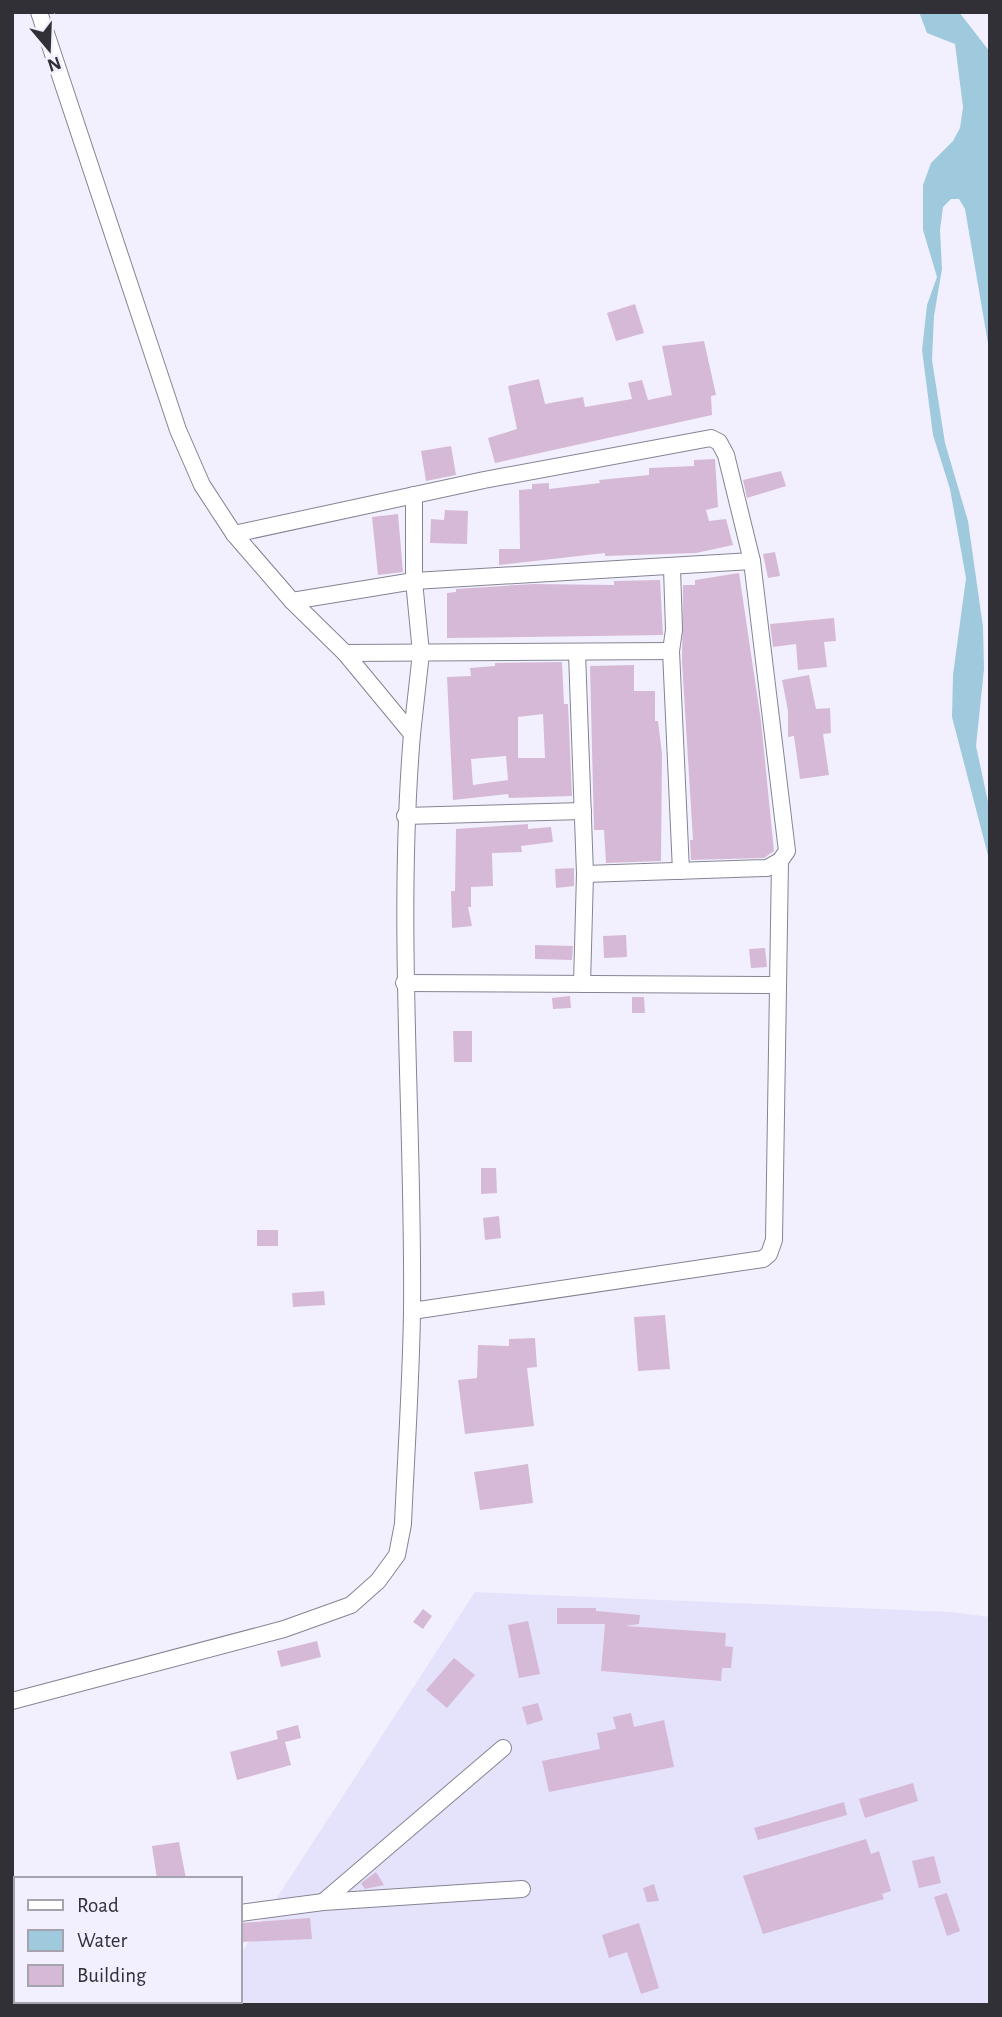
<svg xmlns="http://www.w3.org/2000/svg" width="1002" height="2017" viewBox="0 0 1002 2017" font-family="'Alegreya Sans',sans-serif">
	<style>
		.built { fill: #e5e2fb }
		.water { fill: #9fcadd }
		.building { fill: #d6b9d7; fill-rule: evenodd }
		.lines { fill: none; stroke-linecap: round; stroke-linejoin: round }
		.minor-casing { stroke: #858493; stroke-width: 18 }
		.minor { stroke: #fff; stroke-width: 16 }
	</style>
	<rect width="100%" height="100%" fill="#f2f0fe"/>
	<polygon class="built" points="475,1592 950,1612 990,1617 990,2005 207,2005 210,2001 240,2001 240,1955"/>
	<polygon class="water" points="919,12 959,12 990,52 990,355 965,209 959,199 951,199 943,207 940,230 942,269 934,316 932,360 945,443 968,521 983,627 984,669 976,746 990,811 990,863 952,717 953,675 966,578 950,489 933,435 922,350 927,305 937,277 923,230 923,185 931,163 953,141 960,128 963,107 955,44 927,33"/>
	<g class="building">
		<polygon points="635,304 644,333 616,341 607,313"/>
		<polygon points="704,341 716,395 711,396 712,415 495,463 488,438 517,429 508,386 539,379 545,404 583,397 585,407 632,399 628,383 642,380 648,400 672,395 662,346"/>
		<polygon points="451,446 456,475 426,481 421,451"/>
		<polygon points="715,459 718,507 706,510 709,521 726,519 733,545 696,553 605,556 605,553 499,565 499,549 520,549 519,490 532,489 532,484 549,483 549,489 600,483 599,480 649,475 649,468 694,466 694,460"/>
		<polygon points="781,471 786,486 747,498 743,480"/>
		<polygon points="445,510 468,511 467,544 430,543 431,519 444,520"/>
		<polygon points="398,514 403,572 378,575 372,517"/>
		<polygon points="775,552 780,576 768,578 763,554"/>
		<polygon points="739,573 761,721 774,851 764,858 691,860 690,840 693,840 682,662 683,585 695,585 695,580"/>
		<polygon points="660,580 663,635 447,638 447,593 456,592 456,589 533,584 614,585 614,581"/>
		<polygon points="834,618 836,641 824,642 827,667 798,670 796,644 773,647 770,624"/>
		<path d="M 562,662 L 564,704 L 568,704 L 572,796 L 509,798 L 508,794 L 453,800 L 447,677 L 471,676 L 470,668 L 495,666 L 495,663 ZM 543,714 L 545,758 L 518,758 L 518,717 ZM 506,756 L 508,780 L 473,785 L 471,759 Z"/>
		<polygon points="634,665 634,691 655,691 655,721 658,721 662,754 661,861 606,863 604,830 594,830 590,666"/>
		<polygon points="809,675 816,709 830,708 831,733 823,734 829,775 800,779 794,736 788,737 788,711 782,680"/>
		<polygon points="528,824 528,829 551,827 553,842 521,846 522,852 492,853 493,886 471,887 471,907 468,907 472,926 452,928 451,891 455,891 456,829"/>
		<polygon points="574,868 574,886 556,888 555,869"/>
		<polygon points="626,935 627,957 604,958 603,936"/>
		<polygon points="535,945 573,946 572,960 535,959"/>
		<polygon points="765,948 767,967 751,968 749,949"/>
		<polygon points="570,996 571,1008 553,1009 552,998"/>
		<polygon points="632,997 644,997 645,1013 632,1013"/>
		<polygon points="453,1031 472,1031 472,1062 454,1062"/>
		<polygon points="481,1168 496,1168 497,1193 481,1194"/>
		<polygon points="499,1216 501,1238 485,1240 483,1218"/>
		<rect x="257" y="1230" width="21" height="16"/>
		<polygon points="324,1291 325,1305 293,1307 292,1293"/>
		<polygon points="665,1315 670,1369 638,1371 634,1317"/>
		<polygon points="535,1338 537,1367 527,1368 534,1426 465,1434 458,1380 477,1378 478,1345 509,1346 509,1339"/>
		<polygon points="528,1464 533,1503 480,1510 474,1472"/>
		<polygon points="557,1608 596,1608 596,1611 640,1615 639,1624 625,1626 726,1633 725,1646 733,1647 731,1668 722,1668 721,1681 601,1671 605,1624 557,1624"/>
		<polygon points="423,1609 432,1616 423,1629 413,1622"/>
		<polygon points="528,1621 540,1674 519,1678 508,1625"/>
		<polygon points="317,1641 321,1657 281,1667 277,1651"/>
		<polygon points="454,1658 475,1675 447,1708 426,1690"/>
		<polygon points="538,1703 543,1720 527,1725 522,1707"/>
		<polygon points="631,1713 634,1727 664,1720 674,1767 549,1792 542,1761 600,1749 597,1733 616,1729 613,1717"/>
		<polygon points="298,1725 301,1738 285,1742 291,1765 237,1780 230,1752 278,1739 276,1731"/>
		<polygon points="913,1783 918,1801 865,1818 859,1799"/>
		<polygon points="844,1802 847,1815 758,1840 754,1828"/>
		<polygon points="866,1839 871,1854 879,1851 891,1891 882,1894 884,1899 763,1934 743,1876"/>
		<polygon points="179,1842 186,1879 157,1879 152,1846"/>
		<polygon points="934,1856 941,1883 919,1888 912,1861"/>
		<polygon points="376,1872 384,1885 365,1889 361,1883"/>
		<polygon points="654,1884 659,1901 647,1902 643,1888"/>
		<polygon points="947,1893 960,1931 947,1936 934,1897"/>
		<polygon points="310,1918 312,1939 240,1942 240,1923"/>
		<polygon points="639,1923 659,1988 641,1994 627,1952 609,1958 602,1935"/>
	</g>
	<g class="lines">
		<g class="minor-casing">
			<g id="minor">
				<polyline points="234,534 484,480 711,438 719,442 726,455 752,561 787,851 780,861 767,868 585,874"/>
				<polyline points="672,568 674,630 671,651 681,871"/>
				<polyline points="292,601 414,581 752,561"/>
				<polyline points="345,653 671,651"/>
				<polyline points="577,653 585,874 582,984"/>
				<polyline points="412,734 421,653 414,581 414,495"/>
				<polyline points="405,816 583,811"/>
				<polyline points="404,983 778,985"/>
				<polyline points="412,1311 763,1259 769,1254 774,1240 780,861"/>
				<path d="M 12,1701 L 284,1629 L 351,1605 L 378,1581 L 397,1555 L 403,1524 C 406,1454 411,1383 412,1312 C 414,1119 396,927 412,734 L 345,653 L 292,601 L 234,534 L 202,485 L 178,430 L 39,12"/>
				<polyline points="323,1902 503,1748"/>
				<polyline points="240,1913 323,1902 522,1889"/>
				<polyline points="12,1919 16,1918"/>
			</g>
		</g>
		<use href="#minor" class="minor"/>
	</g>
	<rect width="1002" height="2017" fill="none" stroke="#303036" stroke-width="28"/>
	<rect x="14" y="1877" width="228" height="126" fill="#f2f0fe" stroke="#a4a3ae" stroke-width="2"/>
	<rect x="28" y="1900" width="35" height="10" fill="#ffffff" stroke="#a4a3ae" stroke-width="2"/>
	<text x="77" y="1912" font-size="21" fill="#303036">Road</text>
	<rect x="28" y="1930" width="35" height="21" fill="#9fcadd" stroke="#a4a3ae" stroke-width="2"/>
	<text x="77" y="1947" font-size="21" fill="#303036">Water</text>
	<rect x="28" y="1965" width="35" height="21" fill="#d6b9d7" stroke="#a4a3ae" stroke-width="2"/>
	<text x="77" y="1982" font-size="21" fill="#303036">Building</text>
	<g transform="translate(49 49) rotate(161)" stroke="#f2f0fe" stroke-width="5" paint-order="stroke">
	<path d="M0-5L12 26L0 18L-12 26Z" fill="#303036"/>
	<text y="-10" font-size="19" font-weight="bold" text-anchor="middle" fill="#303036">N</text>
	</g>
</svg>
